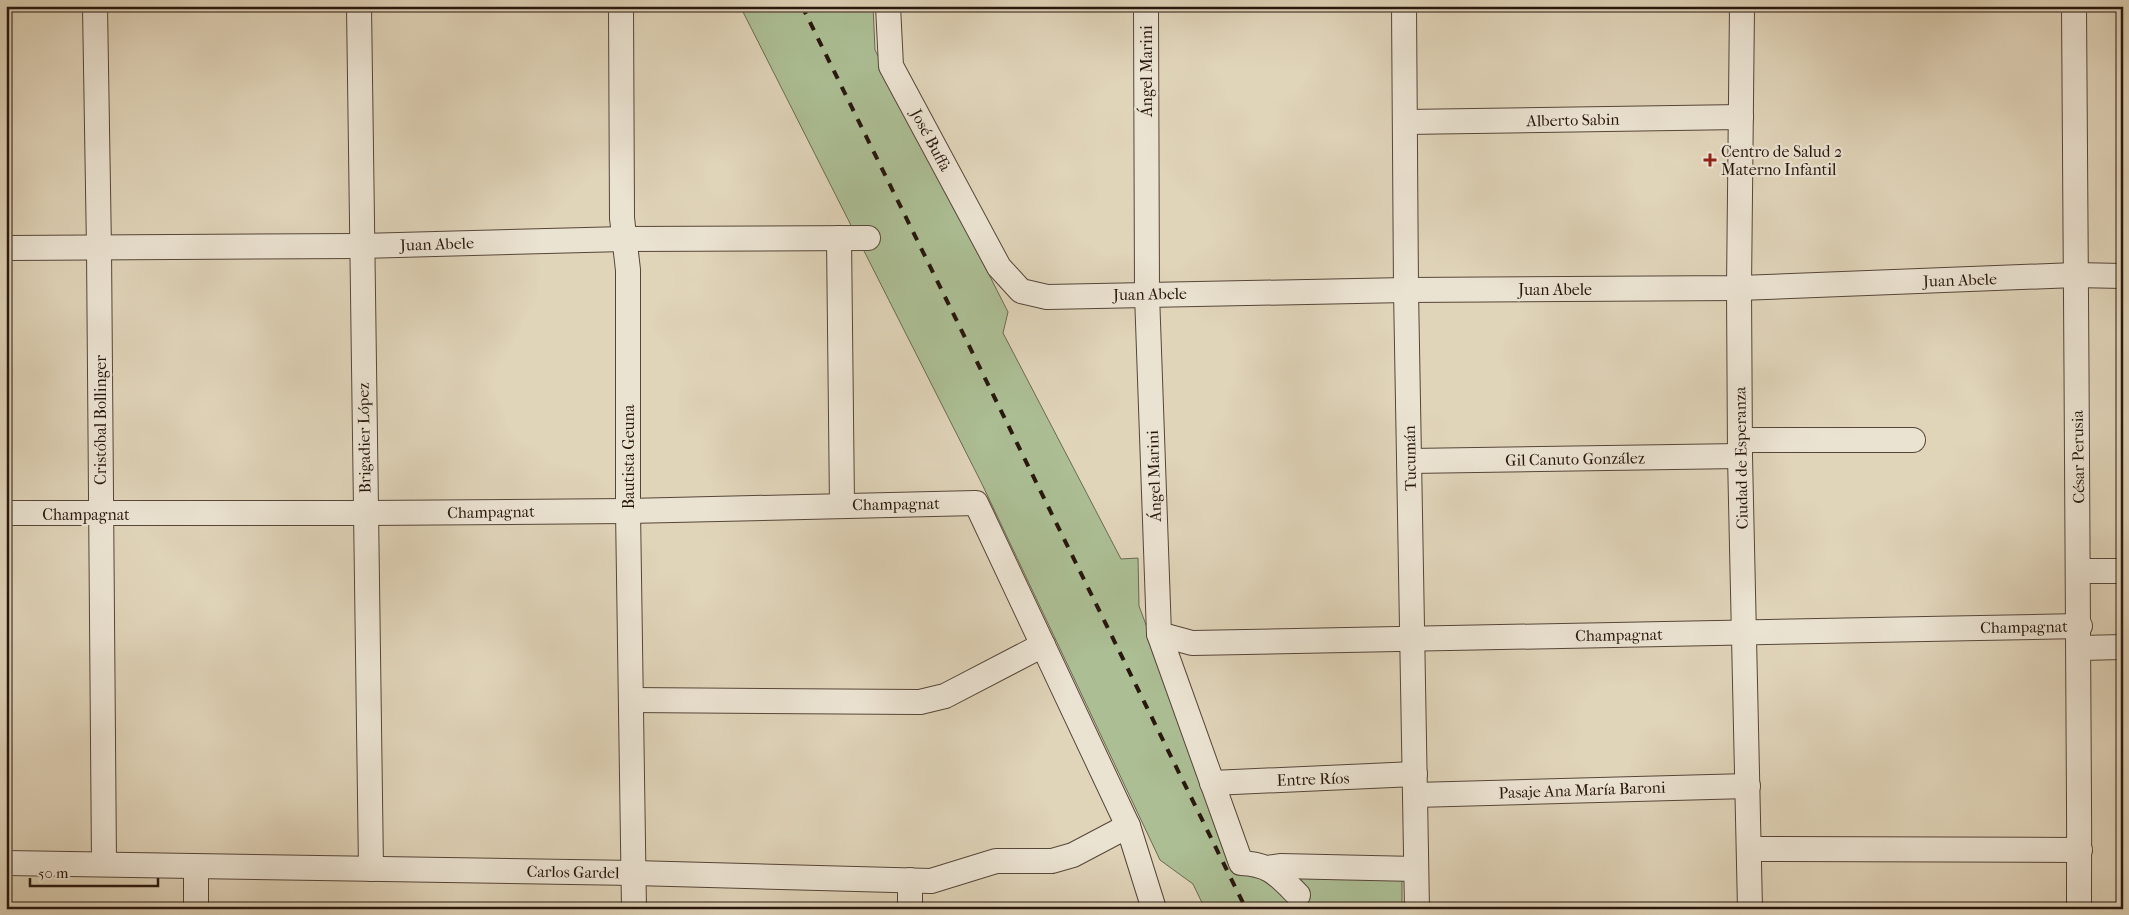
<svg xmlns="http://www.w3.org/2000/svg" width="2129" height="915" viewBox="0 0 2129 915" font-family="'IM FELL French Canon',serif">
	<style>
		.green { fill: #acbe94; stroke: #6a6a51 }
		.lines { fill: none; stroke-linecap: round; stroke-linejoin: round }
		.minor-casing { stroke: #564639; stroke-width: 26 }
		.minor { stroke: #ebe3d2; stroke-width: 24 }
		.rail { stroke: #28170e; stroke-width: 4; stroke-dasharray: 9 9; stroke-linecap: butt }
		.poi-dot { fill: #8f2418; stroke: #ebe3d2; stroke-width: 2 }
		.labels { text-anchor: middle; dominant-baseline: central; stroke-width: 4.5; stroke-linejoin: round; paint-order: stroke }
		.street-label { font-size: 16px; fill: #28170e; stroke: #ebe3d2 }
		.poi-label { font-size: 16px; fill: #28170e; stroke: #ebe3d2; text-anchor: start }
	</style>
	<rect width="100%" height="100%" fill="#e0d4b9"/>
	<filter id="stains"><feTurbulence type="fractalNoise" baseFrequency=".004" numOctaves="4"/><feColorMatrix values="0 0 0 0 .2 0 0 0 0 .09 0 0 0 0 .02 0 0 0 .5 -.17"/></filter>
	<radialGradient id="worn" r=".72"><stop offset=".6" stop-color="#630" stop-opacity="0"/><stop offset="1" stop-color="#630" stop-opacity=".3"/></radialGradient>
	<polygon class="green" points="740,6 873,6 875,50 1008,312 1003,333 1121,559 1138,558 1139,606 1238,872 1402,880 1402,909 1205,909 1193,884 1160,860 982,484"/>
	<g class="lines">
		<g class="minor-casing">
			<g id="minor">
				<polyline points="95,6 99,249 104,864"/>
				<polyline points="359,6 371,869"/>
				<polyline points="621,6 622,218 628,270 628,511 634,909"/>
				<polyline points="888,6 891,66 999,267 1021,291 1047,297 1406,290 1739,288 2075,275 2123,276"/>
				<path d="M 1146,6 L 1147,294 L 1159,634 L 1241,863 C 1270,864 1278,875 1298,895"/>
				<polyline points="1404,6 1406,290 1417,909"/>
				<polyline points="1742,6 1739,288 1740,456 1750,909"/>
				<path d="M 2074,6 C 2075,307 2080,608 2079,909"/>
				<polyline points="1405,122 1741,117"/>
				<polyline points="839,238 842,505"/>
				<polyline points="6,248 361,246 624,239 868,238"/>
				<polyline points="1740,440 1913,440"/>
				<polyline points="1410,461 1740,456"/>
				<polyline points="6,513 365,513 628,511 976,503 1128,826 1154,909"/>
				<polyline points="2080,571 2123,571"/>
				<polyline points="1159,634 1192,643 2080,626"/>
				<polyline points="2080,648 2123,647"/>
				<polyline points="631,700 920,702 945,696 1043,645"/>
				<polyline points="1212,783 1415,774"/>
				<polyline points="1415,795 1748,786"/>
				<polyline points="1749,849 2080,850"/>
				<polyline points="6,863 634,873 931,881 996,861 1052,861 1073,855 1128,826"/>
				<polyline points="196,867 196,909"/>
				<polyline points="1267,868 1280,866 1416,869"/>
				<polyline points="910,880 910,909"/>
			</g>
		</g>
		<use href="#minor" class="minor"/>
		<polyline class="rail" points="802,6 1246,909"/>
	</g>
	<path class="poi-dot" d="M1707.5 152.5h5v5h5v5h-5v5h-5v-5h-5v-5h5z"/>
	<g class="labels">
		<g class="street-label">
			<text transform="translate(1146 71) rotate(-90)">Ángel Marini</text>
			<text transform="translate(1573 120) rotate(-1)">Alberto Sabin</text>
			<text transform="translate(931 140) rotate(62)">José Buffa</text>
			<text transform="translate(437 244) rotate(-2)">Juan Abele</text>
			<text transform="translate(1960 280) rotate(-2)">Juan Abele</text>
			<text x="1555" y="289">Juan Abele</text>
			<text transform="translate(1150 294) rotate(-1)">Juan Abele</text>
			<text transform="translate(100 420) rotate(-90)">Cristóbal Bollinger</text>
			<text transform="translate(364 438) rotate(-91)">Brigadier López</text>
			<text transform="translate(628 457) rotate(-90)">Bautista Geuna</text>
			<text transform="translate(2078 457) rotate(-91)">César Perusia</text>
			<text transform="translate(1410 458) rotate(-91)">Tucumán</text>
			<text transform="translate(1741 458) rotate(-91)">Ciudad de Esperanza</text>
			<text transform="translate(1575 459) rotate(-1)">Gil Canuto González</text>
			<text transform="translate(1154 476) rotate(-92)">Ángel Marini</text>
			<text transform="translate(896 504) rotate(-1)">Champagnat</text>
			<text transform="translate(491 512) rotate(-1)">Champagnat</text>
			<text x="86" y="514">Champagnat</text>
			<text transform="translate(2024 627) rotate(-1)">Champagnat</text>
			<text transform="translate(1619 635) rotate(-1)">Champagnat</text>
			<text transform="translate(1313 779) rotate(-2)">Entre Ríos</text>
			<text transform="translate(1582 790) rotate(-2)">Pasaje Ana María Baroni</text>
			<text transform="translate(573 872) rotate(1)">Carlos Gardel</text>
		</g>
		<g class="poi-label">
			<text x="1721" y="151">Centro de Salud 2<tspan x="1721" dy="18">Materno Infantil</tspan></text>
		</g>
	</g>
	<rect width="2129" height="915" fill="none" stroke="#e0d4b9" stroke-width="25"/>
	<rect x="8" y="8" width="2114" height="900" fill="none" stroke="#28170e" stroke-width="2.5"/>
	<rect x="12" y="12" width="2104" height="890" fill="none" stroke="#28170e"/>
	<path d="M30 878v8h128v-8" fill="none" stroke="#28170e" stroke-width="2.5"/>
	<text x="38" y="878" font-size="15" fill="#28170e" stroke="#ebe3d2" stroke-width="4" paint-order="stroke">50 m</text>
	<rect width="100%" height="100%" filter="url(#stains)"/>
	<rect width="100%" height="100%" fill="url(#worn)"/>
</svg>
